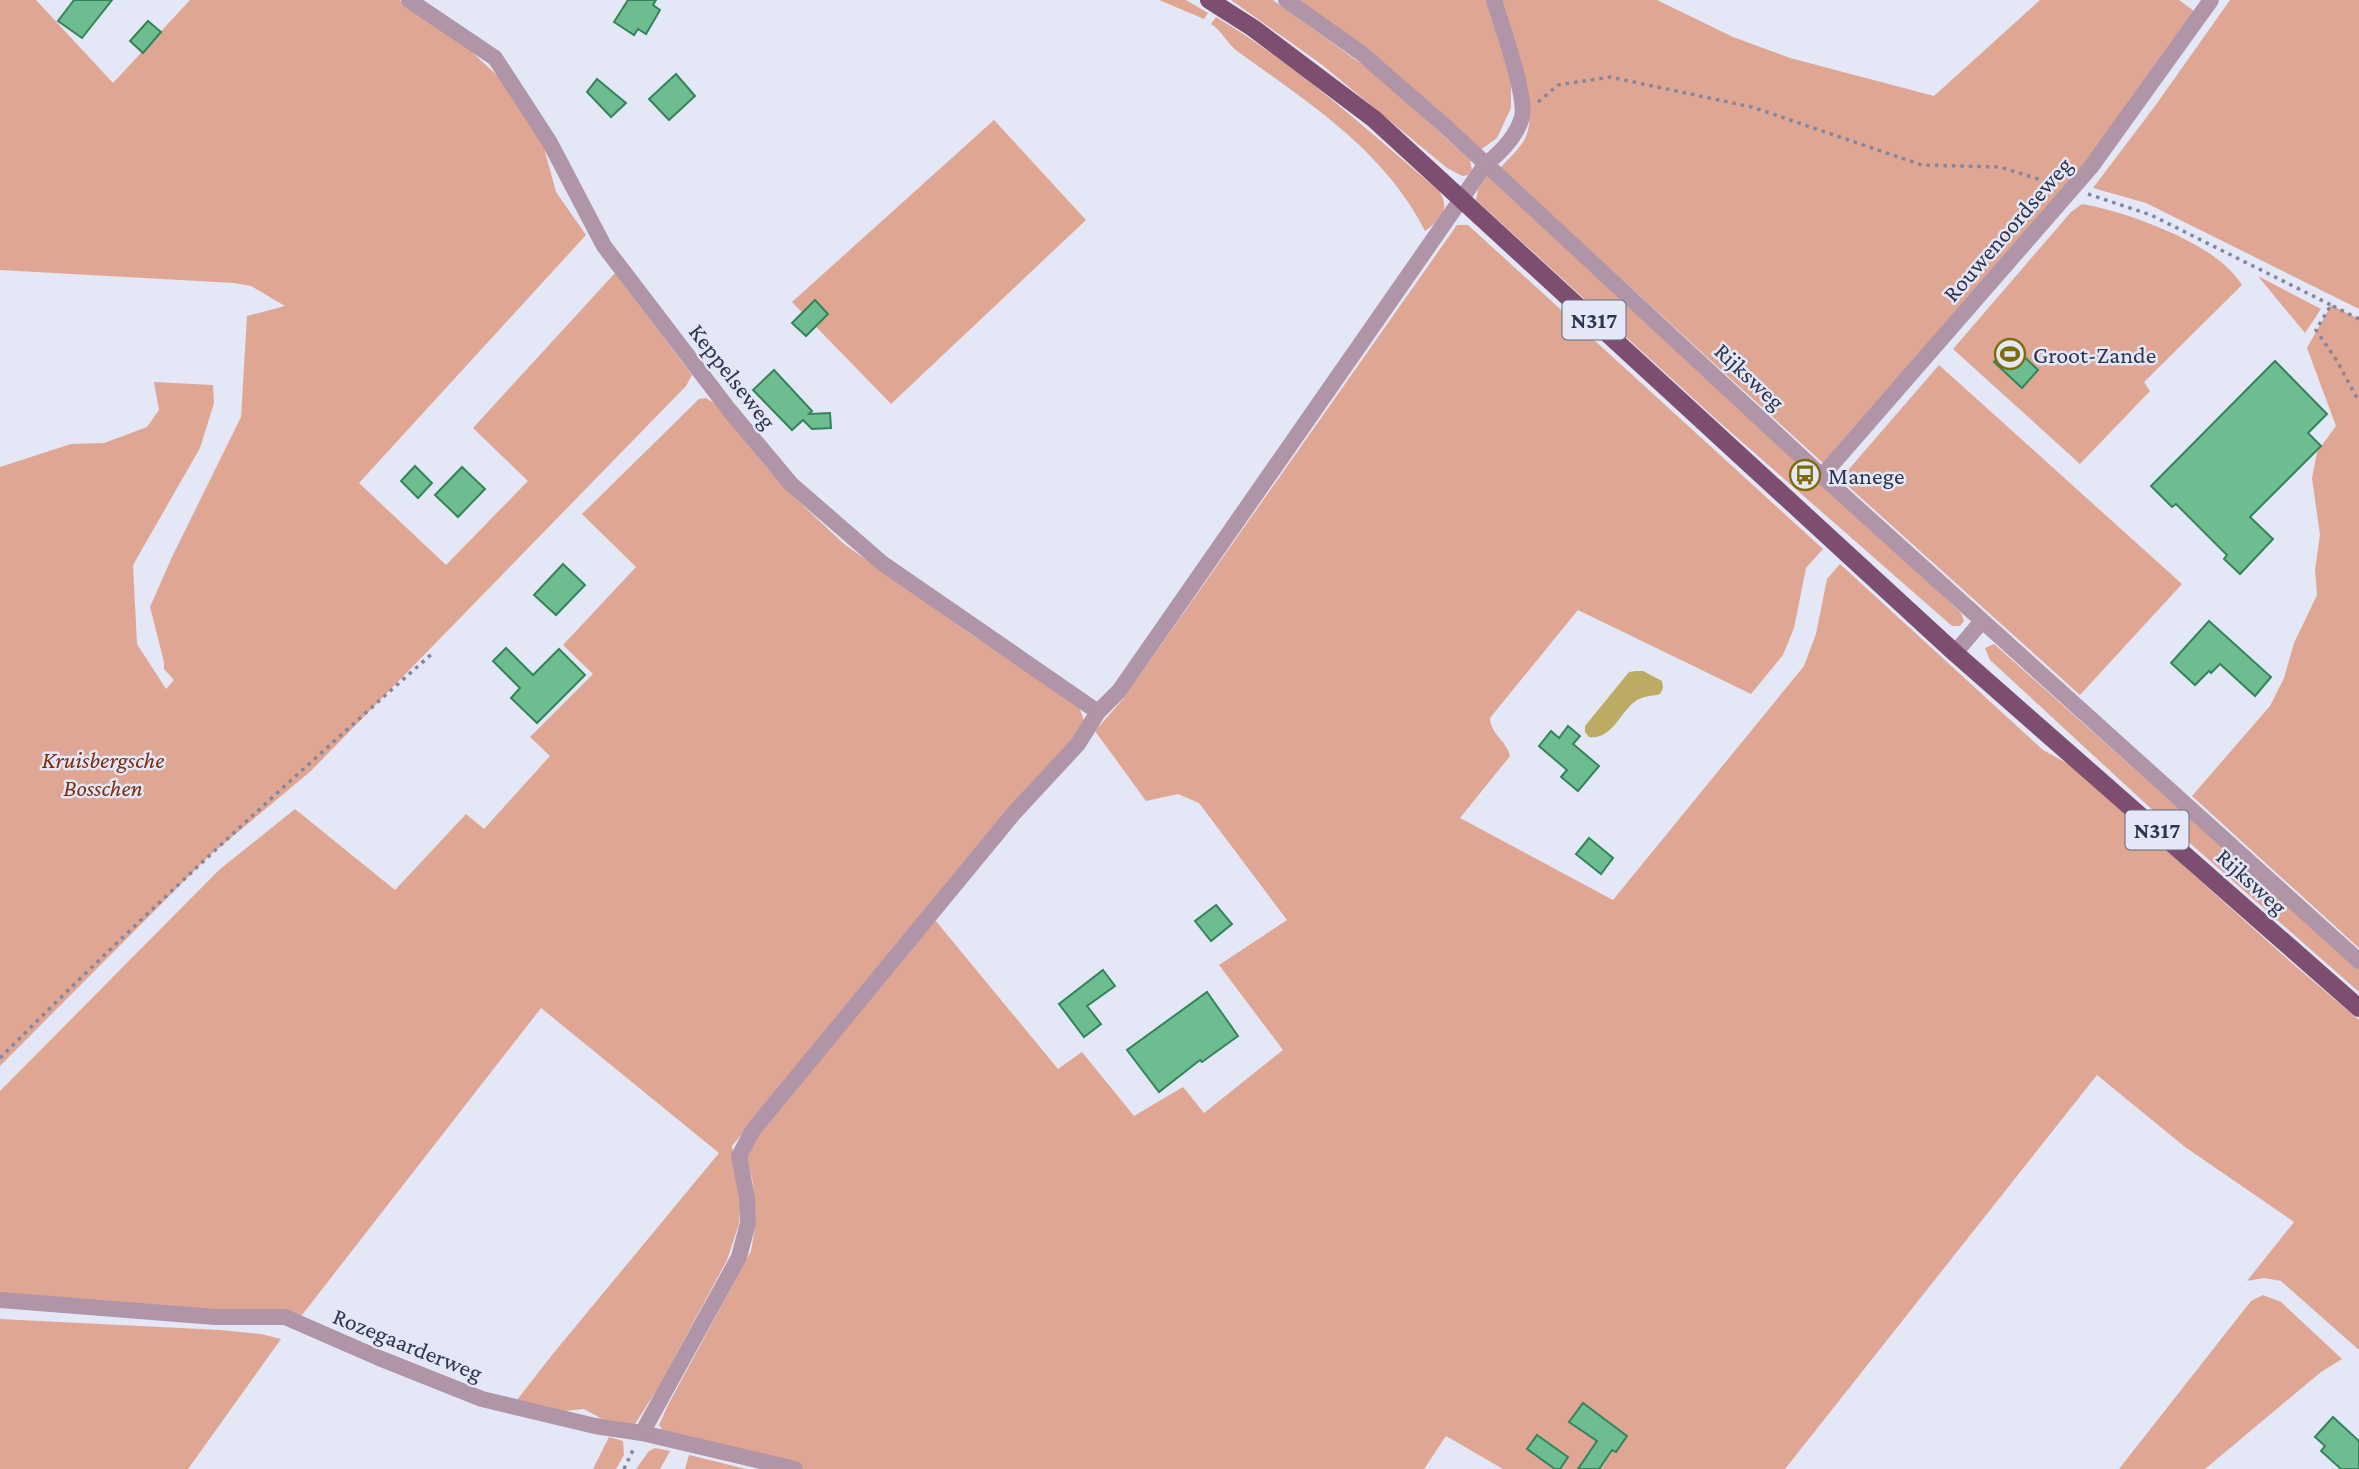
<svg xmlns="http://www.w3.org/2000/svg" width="2359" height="1469" viewBox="0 0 2359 1469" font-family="'Crimson Pro',serif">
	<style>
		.green { fill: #e0a694 }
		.water { fill: #bbab63 }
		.building { fill: #6dbd90; stroke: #33845b; stroke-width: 2 }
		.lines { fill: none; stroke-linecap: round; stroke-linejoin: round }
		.path { stroke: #83869d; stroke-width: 3.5; stroke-dasharray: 3.5 5; stroke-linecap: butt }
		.street { stroke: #b094a7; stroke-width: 16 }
		.primary { stroke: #7e4e71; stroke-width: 18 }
		.labels { text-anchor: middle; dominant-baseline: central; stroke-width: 5; stroke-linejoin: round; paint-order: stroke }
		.shield { fill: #e4e7f6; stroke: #666a82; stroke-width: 2 }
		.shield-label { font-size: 23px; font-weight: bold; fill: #303451 }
		.street-label { font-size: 24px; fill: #303451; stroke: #e4e7f6 }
		.poi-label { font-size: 24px; fill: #303451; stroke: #e4e7f6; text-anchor: start }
		.park-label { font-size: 24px; font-style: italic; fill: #822b0e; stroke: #e4e7f6 }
	</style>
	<rect width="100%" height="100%" fill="#e4e7f6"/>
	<g class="green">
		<polygon points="0,0 36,0 113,83 190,0 399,0 459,40 501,79 543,144 556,192 586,235 359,483 446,565 528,481 473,428 615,273 692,375 686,386 311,771 208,857 0,1066 0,467 71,444 104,443 123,436 147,427 159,410 154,382 213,385 214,403 200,448 133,565 137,644 166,689 174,680 164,669 164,662 150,607 172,557 241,417 247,316 285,306 251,286 234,283 0,270"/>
		<polygon points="1159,0 1186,0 1208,13 1204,19"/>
		<polygon points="1231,0 1273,0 1378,76 1470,160 1472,170 1468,175 1462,176 1447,168 1321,64"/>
		<polygon points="1295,0 1486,0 1511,76 1511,108 1497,138 1479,151"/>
		<path d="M 1500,0 L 1657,0 L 1733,37 L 1790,58 L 1934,96 L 2040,0 L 2179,0 L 2198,14 L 2131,110 L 1824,464 L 1500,168 C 1521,145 1532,140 1529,107 Z"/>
		<polygon points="2230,0 2359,0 2359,309 2146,203 2093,188 2155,106"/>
		<path d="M 1216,17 C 1297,65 1367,130 1439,191 C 1451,210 1441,219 1425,231 C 1385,151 1308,102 1237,51 C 1227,43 1222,31 1211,24 Z"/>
		<polygon points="994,120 1086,220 891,404 792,302"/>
		<polygon points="1488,175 1840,498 1961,613 1964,621 1960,626 1952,626 1718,421 1476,200 1478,189"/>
		<path d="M 2082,204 C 2124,211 2197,238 2228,268 C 2233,273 2238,279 2242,285 L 2144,382 L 2150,391 L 2080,464 L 1953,349 L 2071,212 Z"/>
		<path d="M 1457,225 L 1468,225 L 1823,549 L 1806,568 L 1794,628 L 1783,655 L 1751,694 L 1578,610 L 1490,718 C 1491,735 1507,741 1510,756 L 1460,818 L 1613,900 L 1804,666 L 1816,634 L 1827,579 L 1840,564 L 2043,750 L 2072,766 L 2293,964 L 2359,1020 L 2359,1350 L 2281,1281 L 2264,1278 L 2247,1281 L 2294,1222 L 2185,1147 L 2097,1075 L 1785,1469 L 1503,1469 L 1446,1436 L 1424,1469 L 798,1469 L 663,1431 L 659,1425 L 668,1405 L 751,1251 L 756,1222 L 753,1183 L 746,1155 L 761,1131 L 935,920 L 1058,1069 L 1082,1052 L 1134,1116 L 1183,1087 L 1204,1113 L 1283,1050 L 1219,965 L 1287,920 L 1199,803 L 1178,794 L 1146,801 L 1095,731 L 1123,699 Z"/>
		<polygon points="2258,276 2321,309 2305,333"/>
		<polygon points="2331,305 2359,319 2359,948 2192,796 2270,706 2284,678 2294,643 2317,595 2315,570 2320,535 2312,478 2317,452 2336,426 2307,348"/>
		<polygon points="1939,365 2182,584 2080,695 1849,487 1847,477 1849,469"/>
		<polygon points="706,398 714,403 767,468 795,498 844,544 969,633 1053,688 1080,709 1084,721 1075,740 1009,808 732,1146 740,1207 739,1224 727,1260 658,1388 635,1424 602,1419 584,1409 563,1411 517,1400 552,1355 719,1153 541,1008 295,1324 0,1301 0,1091 219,870 295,809 395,890 466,814 484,829 550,756 530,737 593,674 563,645 636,567 582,514 699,399"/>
		<polygon points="1994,644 2359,969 2359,992 2158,815 1990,660 1985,648"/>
		<polygon points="2263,1295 2281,1302 2342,1359 2321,1372 2205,1469 2119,1469 2251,1301"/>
		<polygon points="0,1319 220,1330 261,1334 281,1339 188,1469 0,1469"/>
		<polygon points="609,1437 623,1441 624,1455 616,1469 593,1469"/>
		<polygon points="655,1448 670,1451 660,1469 636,1469 649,1451"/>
		<polygon points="689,1455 746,1469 685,1469"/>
	</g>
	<path class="water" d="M 1636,671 L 1643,671 L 1662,681 L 1663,688 L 1660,694 C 1653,696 1644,696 1637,700 C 1620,711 1613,740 1589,737 L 1585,732 L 1585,726 L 1629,672 Z"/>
	<g class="building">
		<polygon points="74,0 112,0 82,38 58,21"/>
		<polygon points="628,0 656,0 653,5 660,10 646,34 638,29 634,35 614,22"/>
		<polygon points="148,21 161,32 143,53 130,41"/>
		<polygon points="676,74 695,96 669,120 649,99"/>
		<polygon points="597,79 626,103 611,117 587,92"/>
		<polygon points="815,300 828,314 806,336 792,323"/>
		<polygon points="2011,344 2038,370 2022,388 1994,362"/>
		<polygon points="2275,361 2327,414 2308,433 2321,446 2250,517 2273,539 2240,574 2224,559 2227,555 2176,504 2172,507 2151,486"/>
		<polygon points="774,370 812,411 809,414 830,413 831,428 812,429 803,420 792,430 753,390"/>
		<polygon points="415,466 432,483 418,498 401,481"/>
		<polygon points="462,467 485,489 458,517 435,495"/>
		<polygon points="563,564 585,585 556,615 534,595"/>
		<polygon points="2209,621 2271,677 2255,696 2220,664 2211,673 2209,671 2195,685 2171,663"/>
		<polygon points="506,648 533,675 559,649 585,675 537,723 511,698 520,688 493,661"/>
		<polygon points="1568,726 1580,736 1573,744 1599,766 1578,791 1561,777 1567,770 1539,746 1551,731 1559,738"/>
		<polygon points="1589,838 1613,858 1601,874 1576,854"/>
		<polygon points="1216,905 1232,924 1211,941 1195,921"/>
		<polygon points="1103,970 1115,986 1087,1006 1101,1024 1084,1037 1059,1004"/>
		<polygon points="1207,992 1238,1036 1202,1062 1200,1060 1159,1092 1127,1050"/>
		<polygon points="1583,1403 1627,1436 1616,1452 1612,1450 1599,1469 1578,1469 1597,1441 1569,1422"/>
		<polygon points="2333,1417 2359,1441 2359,1469 2341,1469 2321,1451 2325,1446 2315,1437"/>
		<polygon points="1537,1435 1568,1457 1560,1469 1555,1469 1527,1449"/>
	</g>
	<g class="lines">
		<g class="path">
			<polyline points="1538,102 1558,85 1610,77 1752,107 1922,165 2000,167 2054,184"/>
			<polyline points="2088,194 2151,215 2331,305"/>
			<polyline points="2359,319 2331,305 2316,330 2337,361 2359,402"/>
			<path d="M 0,1058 C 140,917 285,784 434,652"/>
			<polyline points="624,1469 634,1448"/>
		</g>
		<g class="street">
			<polyline points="409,0 495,58 549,141 604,246 730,411 791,484 882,563 1098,712"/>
			<polyline points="1286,0 1361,53 1446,127 1822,476 2359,961"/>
			<polyline points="1822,476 2091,167 2211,0"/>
			<polyline points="1955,653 1982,621"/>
			<polyline points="0,1300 215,1317 285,1317 379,1358 482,1399 595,1426 642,1433 795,1469"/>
			<path d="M 642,1433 L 739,1257 L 748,1223 L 747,1198 L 739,1156 L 753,1130 L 1014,813 L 1078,744 L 1098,712 L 1119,691 L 1485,165 C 1500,153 1517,136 1522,117 C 1527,96 1501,24 1494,0"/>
		</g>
		<polyline class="primary" points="1209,0 1253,28 1374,119 1955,653 2359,1008"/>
	</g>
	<defs>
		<g id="stadium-ring" transform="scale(1.575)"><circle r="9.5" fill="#e4e7f6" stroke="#7e6c07" stroke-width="1.5"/><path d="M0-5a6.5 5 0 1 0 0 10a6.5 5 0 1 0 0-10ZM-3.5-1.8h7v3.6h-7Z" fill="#7e6c07"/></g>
		<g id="bus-ring" transform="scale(1.575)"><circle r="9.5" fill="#e4e7f6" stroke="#7e6c07" stroke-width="1.5"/><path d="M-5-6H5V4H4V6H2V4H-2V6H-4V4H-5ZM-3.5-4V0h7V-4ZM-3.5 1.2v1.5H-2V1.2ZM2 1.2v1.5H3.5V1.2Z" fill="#7e6c07"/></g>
	</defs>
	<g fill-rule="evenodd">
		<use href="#stadium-ring" x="2010" y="354"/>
		<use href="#bus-ring" x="1805" y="475"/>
	</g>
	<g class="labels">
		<g class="shield">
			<rect x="1562.5" y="300.5" width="63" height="39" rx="5"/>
			<rect x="2125.5" y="810.5" width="63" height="39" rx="5"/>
		</g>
		<g class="shield-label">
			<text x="1594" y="320">N317</text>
			<text x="2157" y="830">N317</text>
		</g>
		<g class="street-label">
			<text transform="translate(2007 229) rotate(-49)">Rouwenoordseweg</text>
			<text transform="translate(733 376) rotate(52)">Keppelseweg</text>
			<text transform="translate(1750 376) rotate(43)">Rijksweg</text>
			<text transform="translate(2252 881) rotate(42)">Rijksweg</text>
			<text transform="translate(408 1344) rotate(22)">Rozegaarderweg</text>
		</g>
		<g class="poi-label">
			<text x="2033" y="354">Groot-Zande</text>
			<text x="1828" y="475">Manege</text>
		</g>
		<g class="park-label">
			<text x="103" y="759">Kruisbergsche<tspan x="103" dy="28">Bosschen</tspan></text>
		</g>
	</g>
</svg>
